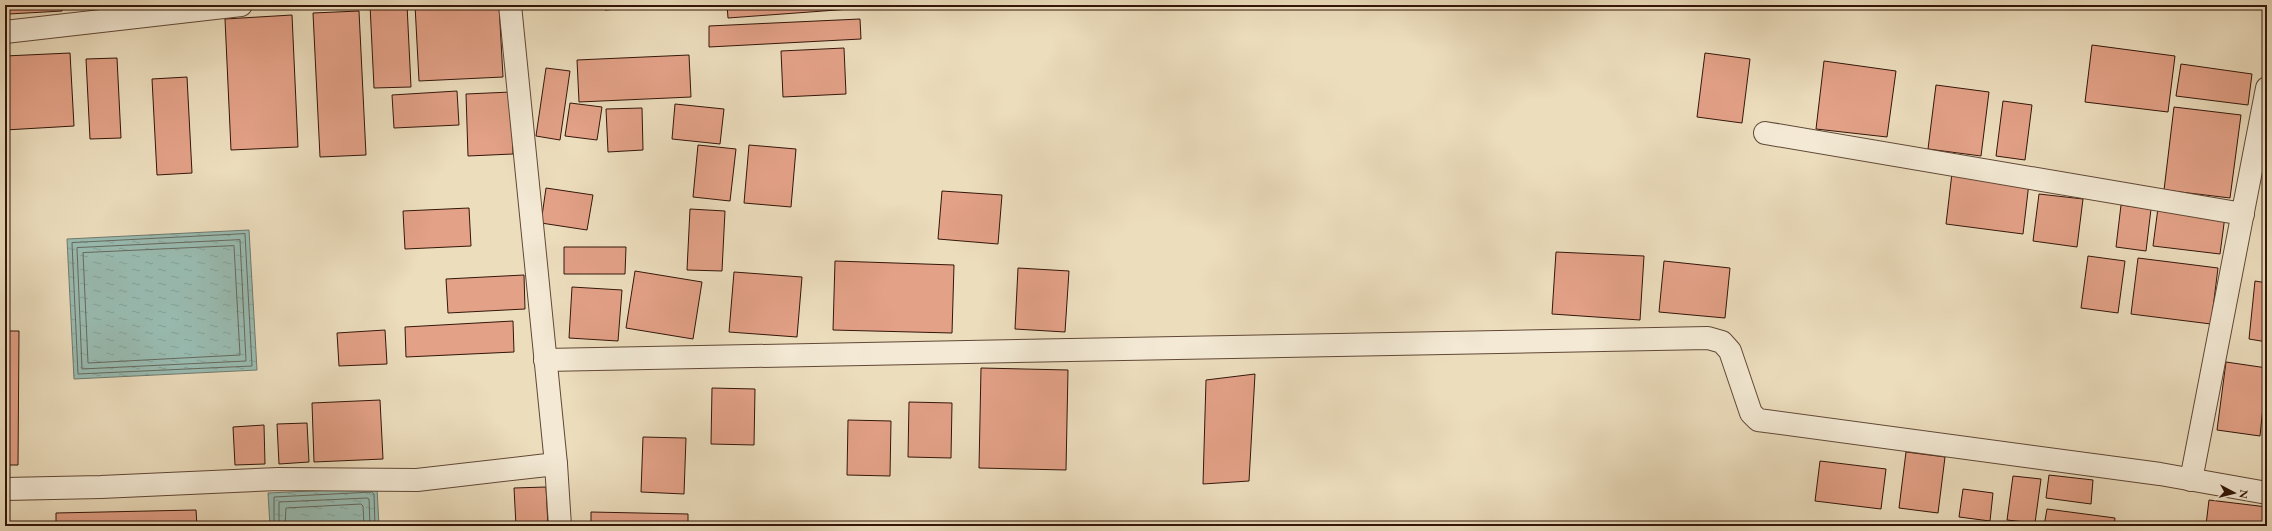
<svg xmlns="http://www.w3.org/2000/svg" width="2272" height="531" viewBox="0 0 2272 531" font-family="'EB Garamond',serif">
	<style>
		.water { fill: url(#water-ripples); stroke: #707a6e }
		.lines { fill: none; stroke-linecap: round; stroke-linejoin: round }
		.shore { stroke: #66695e; stroke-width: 1 }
		.building { fill: #e3a187; stroke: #331609 }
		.minor-casing { stroke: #614836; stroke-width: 24 }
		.minor { stroke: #f3e9d4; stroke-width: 22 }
	</style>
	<defs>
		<pattern id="water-ripples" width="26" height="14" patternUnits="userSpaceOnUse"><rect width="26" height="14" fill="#99bcb2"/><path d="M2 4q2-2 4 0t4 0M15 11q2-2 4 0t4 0" fill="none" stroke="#84a198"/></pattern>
	</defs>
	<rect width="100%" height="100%" fill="#ecddbd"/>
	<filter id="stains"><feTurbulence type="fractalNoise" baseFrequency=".005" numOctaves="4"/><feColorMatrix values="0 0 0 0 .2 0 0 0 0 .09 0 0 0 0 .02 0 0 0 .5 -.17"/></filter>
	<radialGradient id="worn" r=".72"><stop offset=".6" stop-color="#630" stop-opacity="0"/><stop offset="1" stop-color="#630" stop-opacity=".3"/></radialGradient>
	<g class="water">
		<polygon points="249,230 257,370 74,379 67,239"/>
		<polygon points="377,488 379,526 270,526 268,493"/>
	</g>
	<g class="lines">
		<g class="shore">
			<polygon points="245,234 252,366 78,374 72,243"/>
			<polygon points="240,240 246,361 82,369 77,248"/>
			<polygon points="234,246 240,355 88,363 83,253"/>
			<polyline points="274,526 274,497 372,492 374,494 375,526"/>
			<polyline points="279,526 279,502 367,498 369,499 370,526"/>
			<polyline points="285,526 286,508 361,504 363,506 364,526"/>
		</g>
	</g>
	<g class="building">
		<polygon points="8,5 62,5 62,11 9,14"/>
		<polygon points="370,5 407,5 411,87 374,88"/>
		<polygon points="415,5 499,5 503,77 419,81"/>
		<polygon points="605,5 673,5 605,10"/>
		<polygon points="727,5 864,5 864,8 728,18"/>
		<polygon points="359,11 366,155 320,157 313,13"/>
		<polygon points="292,15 298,147 231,150 225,19"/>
		<polygon points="860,19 861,39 709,47 709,26"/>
		<polygon points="2092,45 2175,56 2168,112 2085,102"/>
		<polygon points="844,48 846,94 783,97 781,51"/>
		<polygon points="70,53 74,126 5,130 5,56"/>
		<polygon points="1705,53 1750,59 1742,123 1697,117"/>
		<polygon points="689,55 691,97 579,102 577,60"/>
		<polygon points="117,58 121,138 90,139 86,59"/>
		<polygon points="1824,61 1896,71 1887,137 1816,129"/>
		<polygon points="2181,64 2252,74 2248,105 2176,96"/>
		<polygon points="546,68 570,71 560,140 536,136"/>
		<polygon points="187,77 192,173 157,175 152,79"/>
		<polygon points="1936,85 1989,92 1981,156 1928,149"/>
		<polygon points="457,91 459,125 394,128 392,95"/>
		<polygon points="511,92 513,154 468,156 466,94"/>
		<polygon points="2003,101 2032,105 2025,160 1996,156"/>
		<polygon points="570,103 602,107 597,140 565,136"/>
		<polygon points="675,104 724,109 720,144 672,139"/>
		<polygon points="2174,107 2241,115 2230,198 2164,190"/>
		<polygon points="642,108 643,150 608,152 606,109"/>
		<polygon points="698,145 736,149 730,201 693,197"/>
		<polygon points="749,145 796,149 791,207 744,203"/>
		<polygon points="1952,173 2029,183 2023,234 1946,224"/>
		<polygon points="546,188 593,195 587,230 541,223"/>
		<polygon points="942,191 1002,195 998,244 938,239"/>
		<polygon points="2039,194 2083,199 2077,247 2033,241"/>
		<polygon points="2121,205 2151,209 2146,251 2116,247"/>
		<polygon points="469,208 471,246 405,249 403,211"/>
		<polygon points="2158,208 2225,216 2220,254 2153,246"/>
		<polygon points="690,209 725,211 722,271 687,270"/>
		<rect x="5" y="216" width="3" height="76"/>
		<polygon points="564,247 626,247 625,274 564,274"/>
		<polygon points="1556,252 1644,256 1640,320 1552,314"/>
		<polygon points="2088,256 2125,261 2118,313 2081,308"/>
		<polygon points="2138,258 2218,268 2211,324 2131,314"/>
		<polygon points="835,261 954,265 952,333 833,330"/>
		<polygon points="1664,261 1730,268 1725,318 1659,312"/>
		<polygon points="1018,268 1069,271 1065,332 1015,329"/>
		<polygon points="635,271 702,282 693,339 626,328"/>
		<polygon points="734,272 802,277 797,337 729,332"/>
		<polygon points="524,275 525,309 448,313 446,279"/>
		<polygon points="2255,281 2267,283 2267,342 2249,339"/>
		<polygon points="572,287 622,290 618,341 569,338"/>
		<polygon points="513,321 514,352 406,357 405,327"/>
		<polygon points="385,330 387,364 339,366 337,333"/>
		<polygon points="5,331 19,331 18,465 5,465"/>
		<polygon points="2226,362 2267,368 2260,436 2217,430"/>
		<polygon points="981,368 1068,370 1066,470 979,468"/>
		<polygon points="1255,374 1249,481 1203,484 1206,380"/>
		<polygon points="712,388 755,389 754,445 711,444"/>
		<polygon points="380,400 383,459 314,462 312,403"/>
		<polygon points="909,402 952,403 951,458 908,457"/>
		<polygon points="848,420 891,421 890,476 847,475"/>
		<polygon points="307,423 309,462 279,464 277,424"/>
		<polygon points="264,425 265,464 235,465 233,427"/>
		<polygon points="643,437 686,438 684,494 641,492"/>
		<polygon points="1906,452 1945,457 1938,513 1899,508"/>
		<polygon points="1820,461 1886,469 1881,509 1815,501"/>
		<polygon points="2049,475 2093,480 2091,504 2046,498"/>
		<polygon points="2013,476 2041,479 2035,523 2007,520"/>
		<polygon points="546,487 548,526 516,526 514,488"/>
		<polygon points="1963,489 1993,493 1990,521 1959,517"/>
		<polygon points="2209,500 2267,507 2267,526 2206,525"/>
		<polygon points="2047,509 2115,518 2114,526 2044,526"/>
		<polygon points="196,510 197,526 56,526 56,513"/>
		<polygon points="591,512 688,514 688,526 591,526"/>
	</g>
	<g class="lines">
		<g class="minor-casing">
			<g id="minor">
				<polyline points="510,5 556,464 560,526"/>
				<polyline points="5,32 241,5"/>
				<polyline points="1765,133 2243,214"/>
				<polyline points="545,360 1708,338 1722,342 1730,351 1751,413 1758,420 2160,474 2267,493"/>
				<polyline points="2191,480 2267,88"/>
				<polyline points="5,489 101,487 278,479 417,480 556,464"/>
			</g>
		</g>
		<use href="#minor" class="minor"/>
	</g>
	<rect width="2272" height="531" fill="none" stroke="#ecddbd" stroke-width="20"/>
	<rect x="6" y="6" width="2260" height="519" fill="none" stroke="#331609" stroke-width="2"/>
	<rect x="10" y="10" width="2252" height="511" fill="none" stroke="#331609"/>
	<g transform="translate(2234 493) rotate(97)" stroke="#f3e9d4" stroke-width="3" paint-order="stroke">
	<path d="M0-3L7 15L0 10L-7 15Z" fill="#331609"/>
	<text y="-6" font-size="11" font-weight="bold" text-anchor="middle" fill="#331609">N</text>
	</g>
	<rect width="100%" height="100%" filter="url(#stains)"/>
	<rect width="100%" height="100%" fill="url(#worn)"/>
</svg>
